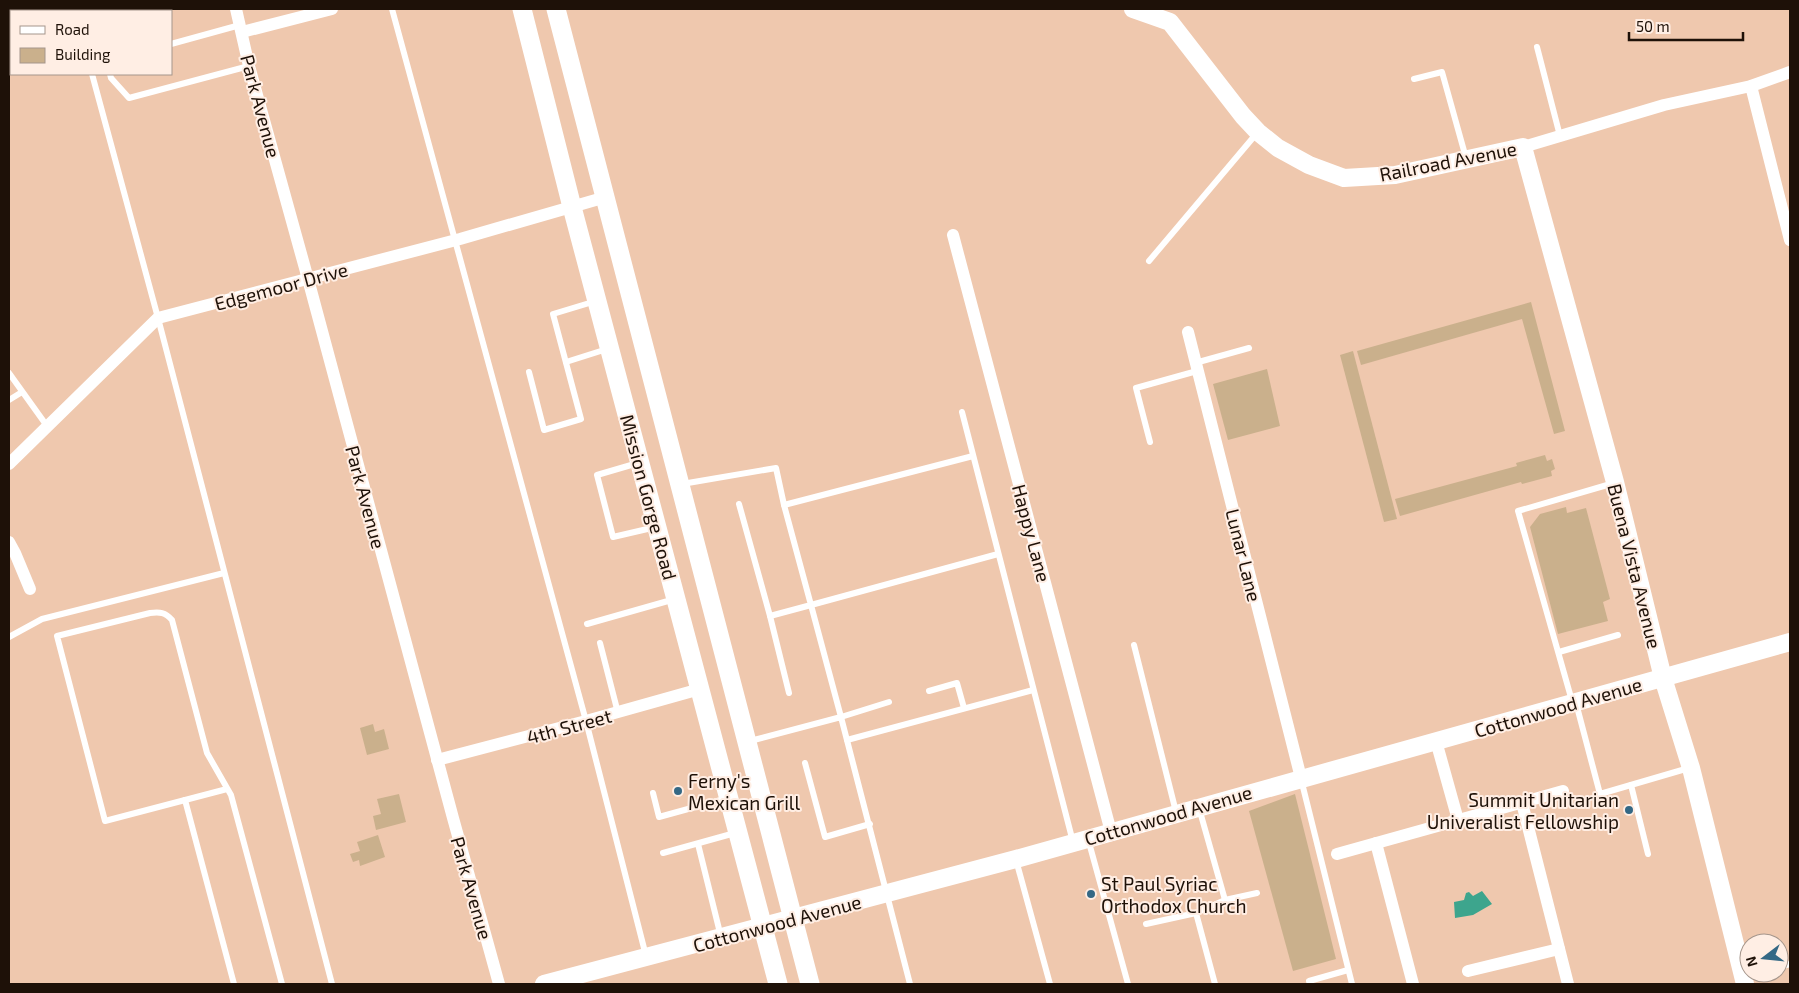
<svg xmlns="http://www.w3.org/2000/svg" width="1799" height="993" viewBox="0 0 1799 993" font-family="'Exo 2',sans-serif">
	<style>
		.water { fill: #3da58d }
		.building { fill: #cab08c }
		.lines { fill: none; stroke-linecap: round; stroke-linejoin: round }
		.lane { stroke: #fff; stroke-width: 6 }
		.street { stroke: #fff; stroke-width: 12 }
		.secondary { stroke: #fff; stroke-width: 18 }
		.primary { stroke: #fff; stroke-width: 19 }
		.poi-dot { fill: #346885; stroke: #ffeee4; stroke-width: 2 }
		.labels { text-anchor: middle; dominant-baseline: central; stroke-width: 4; stroke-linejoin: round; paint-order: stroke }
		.street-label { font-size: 19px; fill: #1e1108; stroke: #ffeee4 }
		.poi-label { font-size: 19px; fill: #1e1108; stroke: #ffeee4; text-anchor: start }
	</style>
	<rect width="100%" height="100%" fill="#efc8ae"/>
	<polygon class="water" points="1482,891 1492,904 1473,915 1455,918 1454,902 1464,900 1466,893 1469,892 1473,896"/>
	<g class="building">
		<polygon points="1531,302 1565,431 1554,434 1522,319 1361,365 1357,351"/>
		<polygon points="1353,351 1397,519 1384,522 1340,355"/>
		<polygon points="1267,369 1280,426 1228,440 1213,384"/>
		<polygon points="1545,455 1547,461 1552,459 1555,469 1551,471 1552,476 1522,484 1521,482 1400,516 1395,499 1517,466 1516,463"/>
		<polygon points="1566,507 1567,513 1586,508 1610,599 1603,602 1608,621 1558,634 1530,527 1540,514"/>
		<polygon points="373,724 375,732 384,729 389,749 367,755 360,728"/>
		<polygon points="399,794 406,822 376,830 373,816 381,814 377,799"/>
		<polygon points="1295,794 1336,959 1293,971 1249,811"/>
		<polygon points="378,835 385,857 360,866 359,860 353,862 350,854 360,851 357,842"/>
	</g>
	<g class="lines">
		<g class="lane">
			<polyline points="75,9 75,11"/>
			<polyline points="392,9 586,721 646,956"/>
			<polyline points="171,44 240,25"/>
			<polyline points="1537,47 1560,136"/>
			<polyline points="92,74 158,318 332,984"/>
			<polyline points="110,74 111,78 129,98 249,66"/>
			<polyline points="1414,79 1442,72 1466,158"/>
			<polyline points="1149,261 1257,133"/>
			<polyline points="566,362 607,349"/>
			<polyline points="1195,363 1249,348"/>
			<polyline points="529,372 544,430 581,419 553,314 596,301"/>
			<polyline points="9,373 47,426"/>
			<polyline points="9,400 22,392"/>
			<polyline points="962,412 1073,842"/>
			<polyline points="1150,442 1136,388 1197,371"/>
			<polyline points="638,463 597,475 613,537 656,527"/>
			<polyline points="682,484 776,468 784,505"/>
			<polyline points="739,504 770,616 811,605 784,505 973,456"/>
			<polyline points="770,616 789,693"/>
			<polyline points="587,624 675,599"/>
			<polyline points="9,637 42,619 224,573"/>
			<polyline points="600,643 618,713"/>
			<polyline points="1134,645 1176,812"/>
			<polyline points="1559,652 1618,635"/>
			<polyline points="929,691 957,683 964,708"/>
			<polyline points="1572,701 1518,511 1614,483"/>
			<polyline points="889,702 841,717 811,605 998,554"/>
			<polyline points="1576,703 1600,794 1689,768"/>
			<polyline points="847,740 1033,690"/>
			<polyline points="750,741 841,717 910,984"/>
			<polyline points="805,763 825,837 870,824"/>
			<polyline points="1301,779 1352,984"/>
			<polyline points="1631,785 1648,854"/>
			<path d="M 227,789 L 105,821 L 57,636 L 150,613 C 160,612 165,612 172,620 L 207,753 L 231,795 L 282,984"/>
			<polyline points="653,793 659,817 728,798"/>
			<polyline points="185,800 234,984"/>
			<polyline points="1199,808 1225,900"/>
			<polyline points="1088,839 1128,984"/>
			<polyline points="698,844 721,937"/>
			<polyline points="663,853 735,833"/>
			<polyline points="1016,860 1050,984"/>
			<polyline points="1196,913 1215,984"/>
			<polyline points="1146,924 1196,913 1225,900 1257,893"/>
			<polyline points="1779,967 1790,964"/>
			<polyline points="1744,976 1757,973"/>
			<polyline points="1310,984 1309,981 1348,970"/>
		</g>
		<g class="street">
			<polyline points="236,9 249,66 308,279 453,818 499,984"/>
			<polyline points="242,32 332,9"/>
			<polyline points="1751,86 1790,240"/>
			<polyline points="1523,147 1664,105 1751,86 1790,72"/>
			<polyline points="953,235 1111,832"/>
			<polyline points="1188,332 1301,778"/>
			<polyline points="9,464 158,318 460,239 606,197"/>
			<polyline points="9,542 15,553 30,589"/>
			<polyline points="1436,741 1458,820"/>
			<polyline points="437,760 586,721 700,689"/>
			<polyline points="1522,803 1568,984"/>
			<polyline points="1376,843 1413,984"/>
			<polyline points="1337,854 1563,791"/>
			<polyline points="1468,971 1559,949"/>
		</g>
		<g class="secondary">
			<polyline points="1133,9 1170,22 1243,116 1258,132 1278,148 1309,165 1344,178 1395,175 1523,147 1615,482 1663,678 1691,768 1745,984"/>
			<polyline points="544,984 1016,859 1790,642"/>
		</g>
		<g class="primary">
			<polyline points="522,9 572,207 778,984"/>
			<polyline points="556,9 810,984"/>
		</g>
	</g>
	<g class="poi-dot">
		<circle cx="678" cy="791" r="5"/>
		<circle cx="1629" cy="810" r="5"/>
		<circle cx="1091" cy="894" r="5"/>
	</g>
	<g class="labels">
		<g class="street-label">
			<text transform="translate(261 106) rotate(75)">Park Avenue</text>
			<text transform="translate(1448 161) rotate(-11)">Railroad Avenue</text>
			<text transform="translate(281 286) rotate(-15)">Edgemoor Drive</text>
			<text transform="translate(366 497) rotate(75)">Park Avenue</text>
			<text transform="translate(649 497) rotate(75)">Mission Gorge Road</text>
			<text transform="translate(1032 533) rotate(75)">Happy Lane</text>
			<text transform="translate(1244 555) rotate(76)">Lunar Lane</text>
			<text transform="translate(1635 566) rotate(76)">Buena Vista Avenue</text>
			<text transform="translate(1558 707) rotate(-16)">Cottonwood Avenue</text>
			<text transform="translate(569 726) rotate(-15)">4th Street</text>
			<text transform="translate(1168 815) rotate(-16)">Cottonwood Avenue</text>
			<text transform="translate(472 888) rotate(74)">Park Avenue</text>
			<text transform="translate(777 923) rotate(-15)">Cottonwood Avenue</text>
		</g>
		<g class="poi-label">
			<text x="688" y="780">Ferny's<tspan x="688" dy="22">Mexican Grill</tspan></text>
			<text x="1619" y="799" text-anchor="end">Summit Unitarian<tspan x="1619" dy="22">Univeralist Fellowship</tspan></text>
			<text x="1101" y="883">St Paul Syriac<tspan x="1101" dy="22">Orthodox Church</tspan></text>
		</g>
	</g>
	<rect width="1799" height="993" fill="none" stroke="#1e1108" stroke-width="20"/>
	<rect x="10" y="10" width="162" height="65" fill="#ffeee4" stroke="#a5968c"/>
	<rect x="20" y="26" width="25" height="8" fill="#ffffff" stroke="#a5968c"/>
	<text x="55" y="35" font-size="15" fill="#1e1108">Road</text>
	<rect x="20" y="48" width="25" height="15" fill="#cab08c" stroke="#a5968c"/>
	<text x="55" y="60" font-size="15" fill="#1e1108">Building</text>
	<g transform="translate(1764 958) rotate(254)"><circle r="24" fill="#ffeee4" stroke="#a5968c"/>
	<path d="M0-4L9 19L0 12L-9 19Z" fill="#346885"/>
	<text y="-8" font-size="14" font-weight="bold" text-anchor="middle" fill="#1e1108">N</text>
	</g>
	<path d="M1629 32v8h114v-8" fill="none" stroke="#1e1108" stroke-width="2.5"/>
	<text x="1636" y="32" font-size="15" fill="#1e1108" stroke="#ffeee4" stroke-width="4" paint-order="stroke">50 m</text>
</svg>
